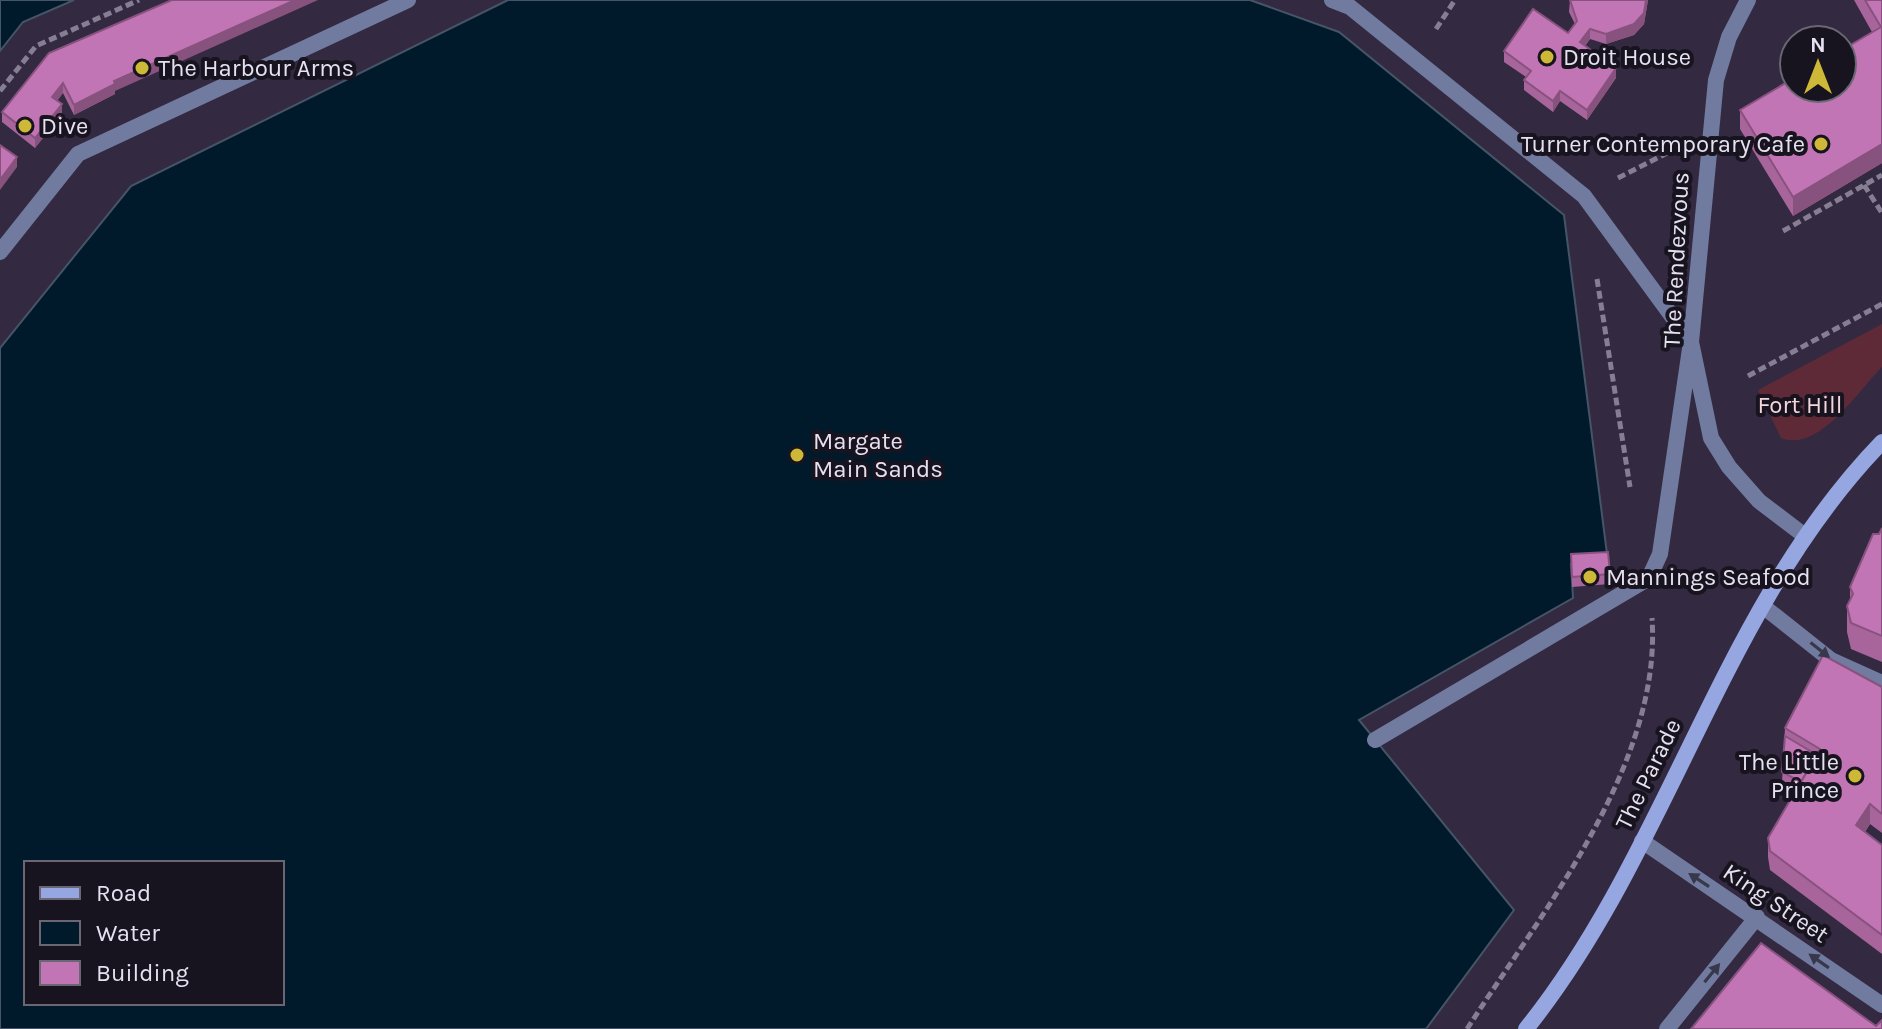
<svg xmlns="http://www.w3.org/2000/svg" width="1882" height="1029" viewBox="0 0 1882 1029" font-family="Karla,sans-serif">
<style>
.green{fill:#5e2a38}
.water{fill:#001a2c;stroke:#455567;stroke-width:2;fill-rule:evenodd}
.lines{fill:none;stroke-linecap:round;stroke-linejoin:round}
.path{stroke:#867e92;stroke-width:5;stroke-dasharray:8 4;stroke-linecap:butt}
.service{stroke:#717b9f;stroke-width:16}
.minor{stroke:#717b9f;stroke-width:16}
.secondary{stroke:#96a6e0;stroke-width:16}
.wall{fill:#a7659b}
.shaded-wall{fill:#88527e}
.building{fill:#c275b4;stroke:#88527e;stroke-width:2}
.oneway{fill:#37384c}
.poi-dot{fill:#ceb837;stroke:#18141f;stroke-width:3}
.labels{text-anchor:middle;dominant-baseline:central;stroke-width:8;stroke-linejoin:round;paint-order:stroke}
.poi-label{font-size:24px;fill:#e6e0f0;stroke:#18141f;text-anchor:start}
.street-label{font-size:24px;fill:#e6e0f0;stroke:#18141f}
.park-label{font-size:24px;fill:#f2d6db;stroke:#18141f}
</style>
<rect width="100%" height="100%" fill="#332941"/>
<path class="green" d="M1882,324V367C1857,392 1819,453 1781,438L1758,390Z"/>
<path class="water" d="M0,0H74L23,22L0,51Z
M508,0H1250L1339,32L1564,215L1608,562L1571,564L1573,598L1359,720L1514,910L1426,1029H0V348L131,186ZM26,863H282V1003H26Z"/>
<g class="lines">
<path class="path" d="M1436,29L1455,0
M0,91L36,46L139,0
M1618,178L1673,150
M1864,185L1882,213
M1783,231L1882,175
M1597,279L1630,487
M1748,376L1882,304
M1467,1029C1542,912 1662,764 1652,618"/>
<path class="service" d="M1332,0L1350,7L1584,196L1691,342L1660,554L1649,578L1375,740
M1748,0L1729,37L1716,80L1691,342L1711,438L1729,467L1759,501L1805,536
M0,252L78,154L408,0"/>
<path class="minor" d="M1764,607L1831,660L1882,683
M1642,841L1882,1005
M1667,1029L1757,917"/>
<path class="secondary" d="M1526,1029C1670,850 1720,609 1882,442"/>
</g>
<path class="wall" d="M1570,0H1648L1644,24L1634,35L1606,44L1590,39L1585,46L1616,78L1587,120L1560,101L1553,112L1524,90V80L1526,77L1504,62V51L1568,33L1575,24L1569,12Z
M1854,0H1882V163L1793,216L1740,129V110L1872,32Z
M49,53L115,91V94L74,115L63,93L57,101L62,114L35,148L2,122V112Z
M1882,528V662L1851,649L1847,632V606L1850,600V587Z
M1571,554L1610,574V584L1572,587Z
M1882,687V833L1870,824L1865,832L1882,845V954L1770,870L1768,857V838L1796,790L1782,782L1785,728Z"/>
<path class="shaded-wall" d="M295,0H318L115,91V94L74,115V105L114,81Z
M1646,0H1648L1644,24L1634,35L1606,44V34Z
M1590,29V39L1580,52V42Z
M1616,68V78L1587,120V110Z
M63,83V93L52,107V97Z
M1560,91V101L1553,112V101Z
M62,104V114L35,148V138Z
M1882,144V163L1793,216V197Z
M17,157V167L0,190V180Z
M1870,804V824L1856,844V825Z"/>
<path class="building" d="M172,0H295L114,81L115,84L74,105L63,83L52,97L62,104L35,138L2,112L49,53Z
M1570,0H1646L1644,13L1634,24L1606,34L1590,29L1580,42L1616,68L1587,110L1560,91L1553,101L1524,80L1531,71L1504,51L1533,9L1568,33L1577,21Z
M1865,0H1882V144L1793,197L1740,110L1794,78V88H1842V50L1881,27Z
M0,145L17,157L0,180Z
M1882,528V636L1851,623L1847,606L1853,594L1850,587L1873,534H1879Z
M1608,552L1610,574L1572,577L1571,554Z
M1823,655L1882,687V814L1870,804L1856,825L1882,845V935L1770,851L1768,838L1820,749L1785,728Z
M1785,736L1817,755L1801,782L1782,772Z
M1761,943L1876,1026L1882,1020V1029H1691Z"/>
<defs><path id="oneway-solid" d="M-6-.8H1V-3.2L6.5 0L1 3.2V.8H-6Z" transform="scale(2)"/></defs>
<g class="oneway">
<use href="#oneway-solid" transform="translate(1820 650) rotate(38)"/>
<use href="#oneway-solid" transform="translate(1699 880) rotate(-147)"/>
<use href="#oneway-solid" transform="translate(1819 961) rotate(-145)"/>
<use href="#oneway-solid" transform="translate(1712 973) rotate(-51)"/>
</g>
<g class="poi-dot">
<circle cx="1547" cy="57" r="8"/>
<circle cx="142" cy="68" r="8"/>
<circle cx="25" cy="126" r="8"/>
<circle cx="1821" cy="144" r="8"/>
<circle cx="797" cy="455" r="8"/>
<circle cx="1590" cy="577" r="8"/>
<circle cx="1855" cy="776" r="8"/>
</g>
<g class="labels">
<g class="poi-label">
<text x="1563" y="57">Droit House</text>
<text x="158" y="68">The Harbour Arms</text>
<text x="41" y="126">Dive</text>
<text x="1805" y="144" text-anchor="end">Turner Contemporary Cafe</text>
<text x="813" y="441">Margate<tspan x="813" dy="28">Main Sands</tspan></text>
<text x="1606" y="577">Mannings Seafood</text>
<text x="1839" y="762" text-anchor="end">The Little<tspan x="1839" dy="28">Prince</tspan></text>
</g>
<g class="street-label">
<text transform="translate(1676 260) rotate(-87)">The Rendezvous</text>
<text transform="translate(1648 774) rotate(-64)">The Parade</text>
<text transform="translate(1776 903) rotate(34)">King Street</text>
</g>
<g class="park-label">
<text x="1800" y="405">Fort Hill</text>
</g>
</g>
<rect x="24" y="861" width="260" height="144" fill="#18141f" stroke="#6a6673" stroke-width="2"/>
<rect x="40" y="887" width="40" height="12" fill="#96a6e0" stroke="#6a6673" stroke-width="2"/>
<text x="96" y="901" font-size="24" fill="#e6e0f0">Road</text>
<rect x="40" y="921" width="40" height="24" fill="#001a2c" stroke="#6a6673" stroke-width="2"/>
<text x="96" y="941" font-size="24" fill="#e6e0f0">Water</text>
<rect x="40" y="961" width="40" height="24" fill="#c275b4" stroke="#6a6673" stroke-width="2"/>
<text x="96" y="981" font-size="24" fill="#e6e0f0">Building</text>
<g transform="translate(1818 64)"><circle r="38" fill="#18141f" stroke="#6a6673" stroke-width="2"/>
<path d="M0-6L14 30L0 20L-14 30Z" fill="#ceb837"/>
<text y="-12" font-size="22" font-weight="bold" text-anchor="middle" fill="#e6e0f0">N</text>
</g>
</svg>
